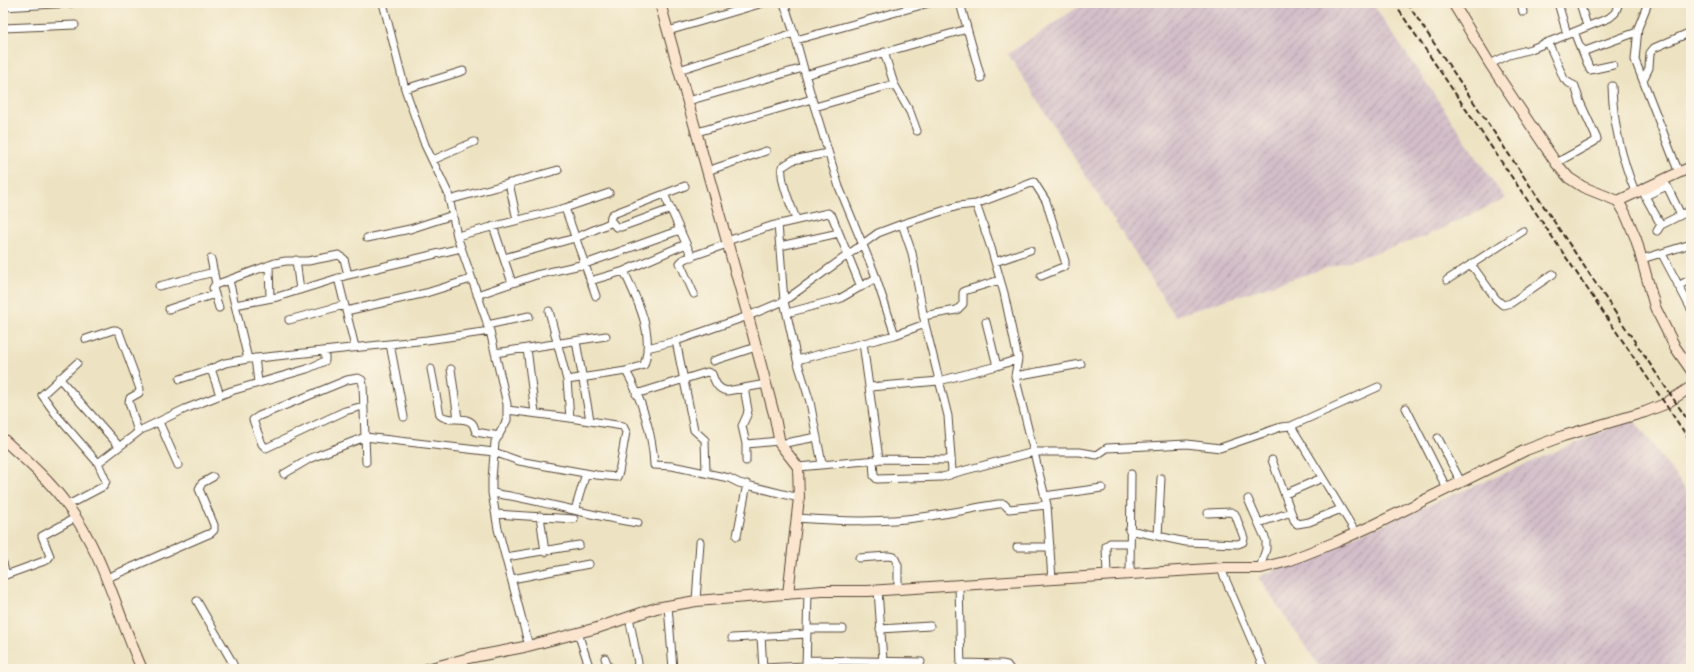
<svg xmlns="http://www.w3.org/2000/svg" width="1694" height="672" viewBox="0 0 1694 672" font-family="Mynerve,sans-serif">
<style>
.industrial{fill:url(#industrial-furrows)}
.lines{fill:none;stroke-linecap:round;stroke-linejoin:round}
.street-casing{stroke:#564637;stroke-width:9}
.secondary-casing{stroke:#564637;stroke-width:12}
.street{stroke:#fff;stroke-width:7}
.secondary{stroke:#fbe5cf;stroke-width:10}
.rail{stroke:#3b2a1e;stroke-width:2;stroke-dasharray:6 3;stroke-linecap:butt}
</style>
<defs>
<pattern id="industrial-furrows" width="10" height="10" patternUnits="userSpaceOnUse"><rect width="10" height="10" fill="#d2bdc8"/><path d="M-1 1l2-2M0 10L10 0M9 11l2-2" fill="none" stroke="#ac9aa2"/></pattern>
</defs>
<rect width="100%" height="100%" fill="#fcf5e5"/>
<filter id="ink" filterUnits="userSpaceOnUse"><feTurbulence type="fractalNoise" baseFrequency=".025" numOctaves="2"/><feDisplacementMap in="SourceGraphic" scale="8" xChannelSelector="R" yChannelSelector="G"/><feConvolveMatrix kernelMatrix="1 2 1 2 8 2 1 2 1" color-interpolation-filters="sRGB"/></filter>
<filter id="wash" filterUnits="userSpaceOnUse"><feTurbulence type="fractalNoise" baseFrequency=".012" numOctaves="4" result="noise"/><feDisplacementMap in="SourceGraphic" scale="16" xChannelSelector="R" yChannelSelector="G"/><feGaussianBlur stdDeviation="0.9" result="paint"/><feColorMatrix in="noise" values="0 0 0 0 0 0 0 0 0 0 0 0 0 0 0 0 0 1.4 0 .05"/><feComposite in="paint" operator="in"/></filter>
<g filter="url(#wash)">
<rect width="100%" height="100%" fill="#ede3c2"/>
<path class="industrial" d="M1084,3H1372L1505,199L1421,238L1175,316L1008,54Z
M1633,419L1691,497V669H1321L1258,577Z"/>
</g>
<g filter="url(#ink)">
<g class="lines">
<defs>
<path id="street" d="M383,3L405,89L425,145L448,193L457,236L490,331L507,404V420L495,442L492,479V493L498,529L529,646
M960,3L981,78
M1521,3L1523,12
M1558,3L1567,34
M1580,3L1587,26
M1648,3L1638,28L1635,60L1679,173
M3,7L72,3
M3,28L75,25
M668,31L763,3
M1574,32L1580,47L1585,51L1637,32
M796,40L929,3
M1548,42L1564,79L1569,83L1575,86L1580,102L1597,139L1594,142L1556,163
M1582,50L1590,70L1613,65
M884,52L894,84L910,112L917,131
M1490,64L1509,55L1531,49L1609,18L1615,13L1619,3
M679,70L794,33
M805,75L967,29
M1643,80L1649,68L1650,53L1654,48L1691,32
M1612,86C1613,123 1622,160 1636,194
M405,89L463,71
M812,99L839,187L874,272L895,335
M688,101L803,68
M815,107L894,84
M697,132L812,99L794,33L784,3
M433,160L474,142
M707,171L766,151
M509,183L517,220
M664,194L692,257
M449,200L558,170
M565,208L596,296
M796,219C791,205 780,182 782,167L793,160L828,153
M611,221L616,227H621L671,209
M778,224L784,301L797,360L810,402L822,464
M1661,225L1645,196L1667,186L1681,215L1691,210
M493,226L512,283
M1657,231L1661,225L1681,215
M457,236L565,208L609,193
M367,238L410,229L453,215
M727,241L771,226L828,213L832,216L861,287
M780,246L839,233
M1662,254L1691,309
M504,258L575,238L610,223L611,216L613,214L685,186
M211,259L216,284
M1642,259L1691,244
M296,260L300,290
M995,262L1030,250
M1471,264L1496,299L1503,305L1511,303L1553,274
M269,265L270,298
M1041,276L1063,267L1065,265V261L1046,201L1034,182L976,204L991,248L1004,293L1018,359L1015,376L1047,505L1052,580
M338,278L355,347
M229,280L248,359
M1447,280L1523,231
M590,281L624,271L686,244
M159,286L214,272
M1678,286L1691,279
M694,294L680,263L684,259L727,244
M477,295L536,275L585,264L680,230
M235,305L277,297L348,275L461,248
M219,308L213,288L215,285L275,263L286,261H308L339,255L344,259L348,275
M169,309L215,294
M346,311L426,293L471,279
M549,311L567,380
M787,313L839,299L876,278
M923,316L957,310L963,304V293L964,291L1000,280
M289,320L344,305
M986,322L997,366
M487,325L529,316
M86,339L113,330H116L119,332L140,389L139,393L130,398L129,402L138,432
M576,341L590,420
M676,341L694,430L705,440L706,473
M863,343L879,459L951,460
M390,344L404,417
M527,348L535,413
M647,348L676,341L748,316L784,301L878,233L902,224
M495,353L606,336
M255,358L258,382
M797,360L895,335L925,324
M713,361L756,347
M77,363L42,395L58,417L98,463
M211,369L225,363L248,359L427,340L490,331
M431,369L440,415C448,423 464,415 472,423C474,425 475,430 476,432L499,436
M451,369L458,419
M626,371C641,397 653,435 654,465L672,466L729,478L739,483L799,498
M1015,376L1081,364
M59,378L119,446
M180,379L211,369L220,395
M870,387L939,381L997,366L1018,359
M744,388L748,410L747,415L742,426L746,444V461
M636,394L707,372L712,374C715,382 717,389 727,391L766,384
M363,406L345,411L266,448L262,444L253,420L259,416L347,380L358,378L362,380L363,385L366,462
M1406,408L1447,489
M507,410L570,418L567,380L626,371L644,365C655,333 637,300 624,271
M159,422L178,465
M1291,426L1378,387
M1438,438L1461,482
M746,444L779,441
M780,444L817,437
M873,460L874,476L877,479L942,477L950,475L952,471L948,416L925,324L912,253L902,224L958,206L976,204
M1272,460L1294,520L1297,524L1309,522L1341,509
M798,467L877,460
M284,474L311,458L365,437L494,452L519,461L535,464L596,475L617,477L619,472L626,432L623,426L570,418
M951,474L1034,452H1080L1097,455L1107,448L1187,444L1220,448L1281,427L1291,426L1356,533
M492,493C541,500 589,516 638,523
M1285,494L1322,478
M1044,496L1102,488
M1248,499L1266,540V549L1260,568
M68,505L104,486L106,481L98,463L141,430L185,409L231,391L307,369L325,361V351
M575,510L586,473
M496,514L574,519
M540,516L545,552
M797,518C838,521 881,523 922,517C948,514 973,508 998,504H1004L1009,509L1047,505
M1259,523L1291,512
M1129,530L1186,542L1238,544L1243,542L1244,538L1235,514L1231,512L1208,513
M737,536L747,484
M1158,536L1161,478
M1017,547H1050
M506,557L579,545
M859,558L888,556L894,557L898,565V589
M3,563L6,575
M1221,569L1264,669
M1130,574L1131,474
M3,576L47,560L50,556L42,536L75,518
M1107,576L1106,546L1110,543H1129
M107,578L211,533L214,530V525L199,489L202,483L213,477
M512,579L589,564
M959,585L961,669
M878,590L883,661
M197,601L231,660L235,669
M696,601L700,542
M668,606L673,669
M629,617L638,663L636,669
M807,629H843
M880,629L930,626
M578,633L590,669
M761,636L763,669
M732,638L807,634
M605,658L609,669
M806,660L921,662
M962,663L1002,664L1007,665L1010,669
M763,668L806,666
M806,669L808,592"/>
<path id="secondary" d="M660,3L748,316L775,418L780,444L798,467L799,498L788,594
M1453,3L1490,64L1556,163L1569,178L1583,187L1618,201L1625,213L1636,239L1655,307L1675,347L1691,370
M1618,201L1691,167
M3,439C26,460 49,480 67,505C104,554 117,614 142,669
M427,669L473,657L524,647L597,628L656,608L696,601L822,591H868L1225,568H1261L1288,561L1336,542L1376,524L1526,450L1563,436L1645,412L1665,404L1691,387"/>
</defs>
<use href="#street" class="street-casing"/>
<use href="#secondary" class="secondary-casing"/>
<use href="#street" class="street"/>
<use href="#secondary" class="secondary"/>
<path class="rail" d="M1394,3L1691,442
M1407,3L1691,425"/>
</g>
</g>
<rect width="1694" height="672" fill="none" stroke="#fcf5e5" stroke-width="16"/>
</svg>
